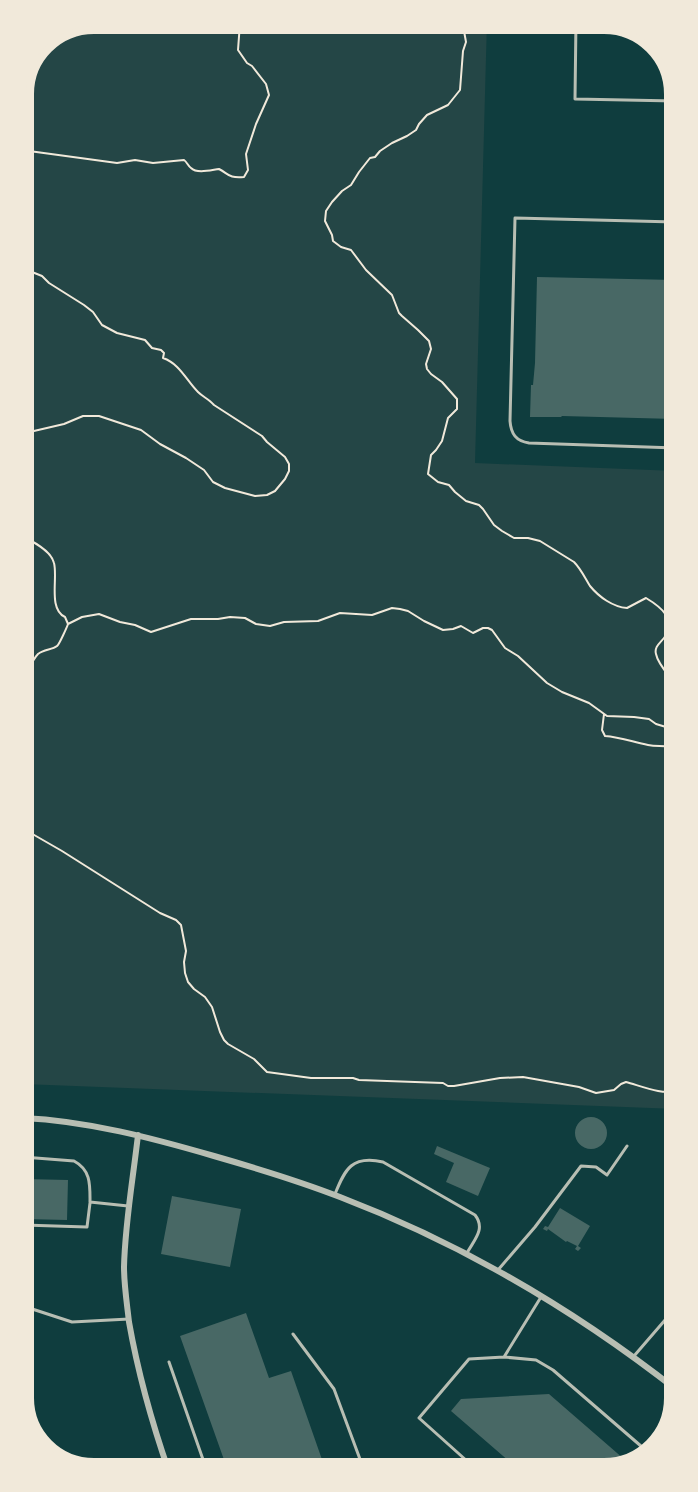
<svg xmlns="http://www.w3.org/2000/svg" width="698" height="1492" viewBox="0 0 698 1492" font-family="Roboto,sans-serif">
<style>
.green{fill:#244646}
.building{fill:#486865}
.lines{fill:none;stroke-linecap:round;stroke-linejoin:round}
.path{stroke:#f1e9da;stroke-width:2}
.service{stroke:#b8beb3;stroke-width:3}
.minor{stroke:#b8beb3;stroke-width:6}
.rim{fill:none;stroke:#f1e9da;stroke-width:8}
</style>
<rect width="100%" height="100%" fill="#0f3d3e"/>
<path class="green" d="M94,20H487L475,463L676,471L677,1109L23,1084L20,89L42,41Z"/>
<path class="building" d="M537,277L675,280V419L562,416L561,417H530L531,385H533L535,363Z
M575 1133a16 16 0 1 1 32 0a16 16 0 1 1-32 0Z
M437,1146L490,1168L478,1196L446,1182L454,1163L434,1154Z
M23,1179L68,1180L67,1220L23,1219Z
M172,1196L241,1209L230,1267L161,1254Z
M560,1208L590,1226L578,1246L581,1248L578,1251L575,1249L577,1246L567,1241L566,1242L548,1229L547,1231L543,1229L545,1226L548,1227Z
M246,1313L269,1378L291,1371L326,1471H228L180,1336Z
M549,1394L632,1466L628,1468L518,1469L451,1411L461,1399Z"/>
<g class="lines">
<path class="path" d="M469,20L467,30L464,31L466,42L463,51L460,90L448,105L427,115L419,124L416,130L407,136L392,143L380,151L375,157L370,158L359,172L351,185L342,191L332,202L326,211L325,221L332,235L333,241L341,247L351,250L366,270L392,295L399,313L402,316L418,330L429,341L431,349L426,364L427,369L431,374L442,382L457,399V409L448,418L442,441L436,450L431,455L428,474L438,482L449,485L455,492L466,501L479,505L483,509L494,525L502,531L514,538H528L540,541L574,562C581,569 585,578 590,586C599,597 613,607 627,608L646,598C661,607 678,620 664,638C660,643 654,647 656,654C658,665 670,676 676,685
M20,151H29L117,163L135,160L153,163L184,160C187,162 188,166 191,168C197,174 211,170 219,169C230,175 228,178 244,177L248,170L246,154L256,124L269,95L266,84L252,66L247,63L238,50L240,23L238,20
M20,257V266
M20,267L23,274L25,268L27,270L42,276L49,283L84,305L93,312L102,325L117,333L145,340L152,348L161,350L164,353L163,358C180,364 186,380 198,392C203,397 209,399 214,405L262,436L267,442L285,457L289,464V471L285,479L275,491L267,495L255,496L225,488L213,482L204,470L186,458L160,444L141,430L99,416H83L64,424L21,434
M21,536C32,541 51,550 54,563C58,578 48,609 65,617L68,624C67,627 59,645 57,646C52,650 44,649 38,654C32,660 31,669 21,672
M68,624L82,617L99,614L120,622L135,625L151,632L191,619H218L230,617L245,618L256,624L270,626L284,622L318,621L340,613L372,615L392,608L400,609L408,611L424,621L443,630L453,629L461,626L473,633L483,628H488L492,630L505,648L518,656L547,683L562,692L589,703L607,716L634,717L649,719L656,724L666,727L671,726L676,722
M604,714L602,730L605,736C620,737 633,742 648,745C659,747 666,745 676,749
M22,828L62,851L160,913L176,920L181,925L186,951L184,962L185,973L188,982L194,989L205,997L212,1007L220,1032L224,1040L228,1044L254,1059L267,1072L311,1078H353L359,1080L443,1083L448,1086H454L500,1078L523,1077L579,1087L596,1093L614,1090L621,1084L626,1082C641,1086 664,1096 677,1090"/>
<path class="service" d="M576,20L575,99L675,101
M675,222L515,218L510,421C511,434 516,441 529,443L676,448
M23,1157L74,1161C91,1170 90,1185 90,1202L128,1206
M335,1194C345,1169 352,1155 383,1162L475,1215C486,1229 474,1240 467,1253
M23,1225L87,1227L90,1203
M498,1270L535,1227L581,1166L596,1167L607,1175L627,1146
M23,1306L72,1322L129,1319
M293,1334L334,1389L364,1470
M634,1356L678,1305
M504,1357L536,1360L553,1370L649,1453
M169,1362L207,1471
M477,1470L419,1418L469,1359L504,1357L541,1297"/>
<path class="minor" d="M23,1118C88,1121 152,1138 214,1156C256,1168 299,1181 340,1197C460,1243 576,1311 678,1391
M138,1135C133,1179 125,1223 124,1267C124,1285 127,1304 129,1322C138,1373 152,1423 169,1472"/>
</g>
<path d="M0 0H698V1492H0ZM94 30H604A64 64 0 0 1 668 94V1398A64 64 0 0 1 604 1462H94A64 64 0 0 1 30 1398V94A64 64 0 0 1 94 30Z" fill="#f1e9da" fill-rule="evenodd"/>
<path class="rim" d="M94 30H604A64 64 0 0 1 668 94V1398A64 64 0 0 1 604 1462H94A64 64 0 0 1 30 1398V94A64 64 0 0 1 94 30Z"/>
</svg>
